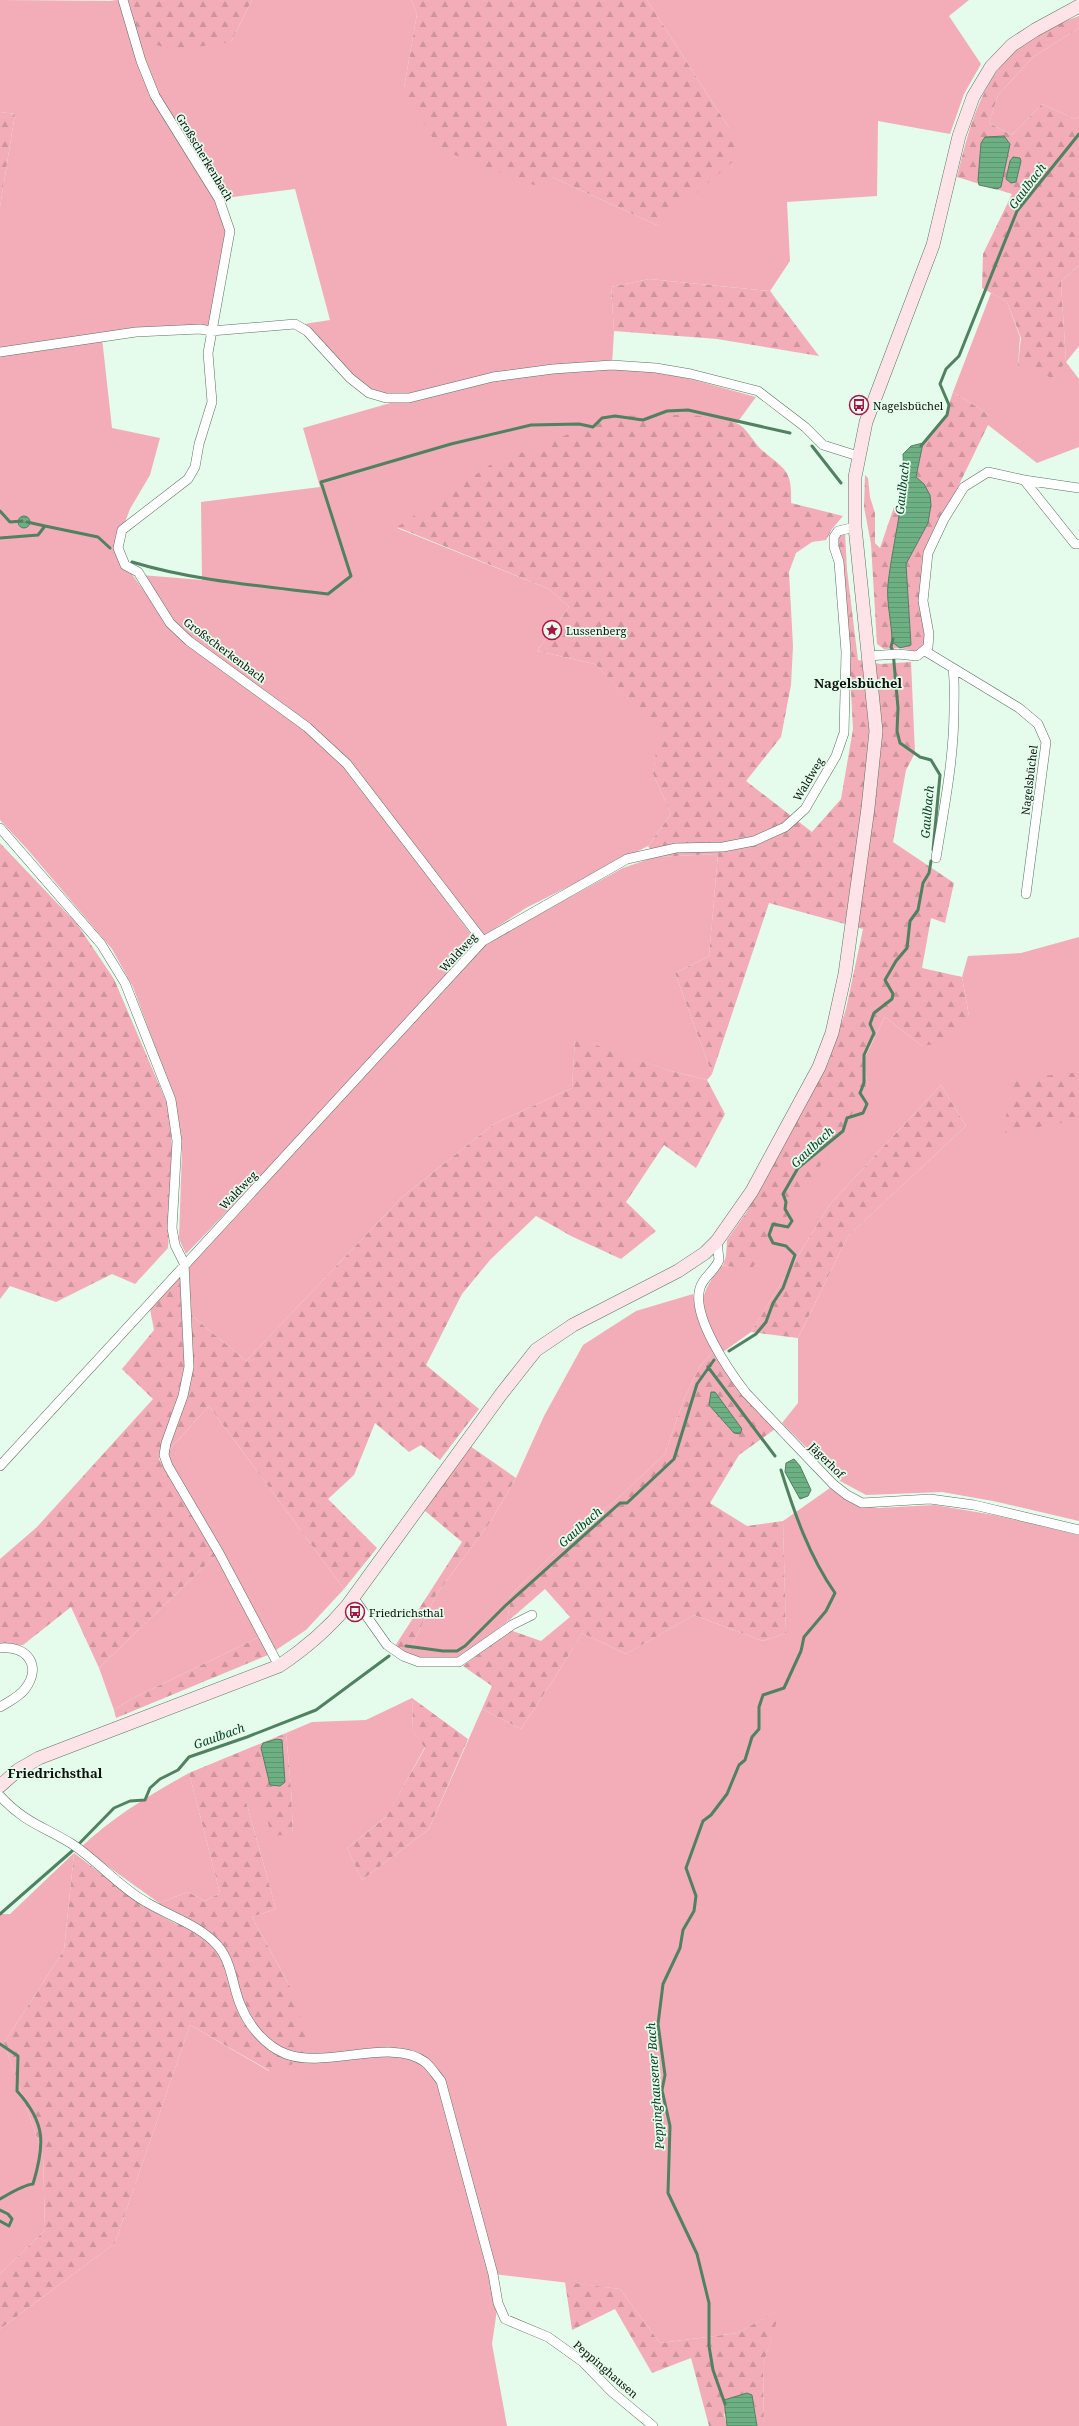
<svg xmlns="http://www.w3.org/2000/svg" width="1079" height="2426" viewBox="0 0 1079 2426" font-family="'Noto Serif',serif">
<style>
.grass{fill:#f2adb8}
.forest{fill:url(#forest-firs)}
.water{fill:url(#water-rules);stroke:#508161}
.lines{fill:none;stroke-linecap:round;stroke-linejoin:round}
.stream{stroke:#508161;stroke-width:3}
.street-casing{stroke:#5d7163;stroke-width:10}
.secondary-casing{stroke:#5d7163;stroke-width:14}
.street{stroke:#fff;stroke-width:9}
.secondary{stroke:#fee4e8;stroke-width:13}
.labels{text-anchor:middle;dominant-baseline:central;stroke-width:3.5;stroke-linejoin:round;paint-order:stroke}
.street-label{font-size:11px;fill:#0c130e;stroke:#e5fbeb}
.poi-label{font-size:11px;fill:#0c130e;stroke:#e5fbeb;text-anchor:start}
.water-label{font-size:12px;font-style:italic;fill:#0b4124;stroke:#e5fbeb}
.quarter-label{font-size:13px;font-weight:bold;fill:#0c130e;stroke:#e5fbeb}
</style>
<defs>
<pattern id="forest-firs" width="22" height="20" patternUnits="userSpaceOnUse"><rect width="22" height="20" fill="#f2adb8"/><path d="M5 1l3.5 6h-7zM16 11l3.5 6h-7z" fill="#ce949d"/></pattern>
<pattern id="water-rules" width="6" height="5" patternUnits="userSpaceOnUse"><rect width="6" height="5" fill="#6db084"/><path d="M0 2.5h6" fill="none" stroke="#5d9671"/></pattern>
</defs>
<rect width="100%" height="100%" fill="#e5fbeb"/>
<path class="grass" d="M0,0L123,1L231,42L252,0H411L417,14L404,88L552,177L659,226L729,128L647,0H969L949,16L981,64L964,94L950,134L878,121L877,196L787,202L790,261L770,291L649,279L611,287L614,331L612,365L687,378L756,397L737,423L705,417L397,528L549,589L569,607L537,651L595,664L660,730L653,774L671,814L648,846L526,908L483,936L347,760L190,639L172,622L141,575L202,580L201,502L320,487L303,428L408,398L369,393L298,325L330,320L295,189L218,199L230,231L211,331L102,338L112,428L160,438L150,475L130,509L122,530L118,548L125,565L169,625L274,705L346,766L476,941L333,1101L186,1254L179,1239L182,1151L175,1101L133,987L112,949L28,850L0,820V207L15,114L0,112Z
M1079,28V117L1075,119L1042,104L1012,135L989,123L998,95L1033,57Z
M1079,265V346L1066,362L1079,379V447L1037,463L988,425V414L953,392L991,293L1007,302L1020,337L1018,365L1066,362L1061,282Z
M718,854L709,956L675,973L712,1074L707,1080L671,1071L575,1039L572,1088L494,1124L402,1197L246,1361L190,1314L187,1266L487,943L623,868L655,857Z
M1079,937V1521L993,1501L942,1492L866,1495L840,1481L782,1423L798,1403V1338L848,1236L966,1126L941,1085L830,1204L751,1332L723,1352C703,1313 690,1303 723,1265L751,1269L868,1085L863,1061L885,1017L922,1046L969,1016L962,977L968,956L1021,953Z
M693,1294L696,1311L714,1351L700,1366L684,1399L665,1454L616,1500L561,1546L511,1595L507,1622L459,1658L426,1659L408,1654L436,1595L491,1521L516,1478L544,1416L583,1345L636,1311Z
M209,1406L344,1589L306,1630L276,1650L169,1460L168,1451Z
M830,1488L854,1504L878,1508L935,1505L994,1515L1079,1535V2426H764L763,2365L780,2309L738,2333L660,2343L620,2289L494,2274L498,2303L492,2344L507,2426H0V2329L115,2243L190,2025L269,2071L289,1985L252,1917L276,1909L246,1801H261L293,1834L291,1788L286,1733L312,1722L366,1720L412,1698L413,1731L425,1747L387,1816L347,1848L362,1880L429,1829L482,1709L521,1729L559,1671L582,1633L626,1654L694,1615L763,1641L786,1633L783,1521Z
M216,1555L259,1637L133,1698L114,1710L99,1668Z
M189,1773L220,1893L205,1901L188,1892L159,1903L81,1847C114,1816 150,1795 189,1773Z
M74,1853L64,1950L4,2043L43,2155L45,2230L0,2274V1914H10Z"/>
<path class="forest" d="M110,0H252L231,42L175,50L134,39L123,2Z
M411,0H647L729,128L739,156L659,226L552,177L534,185L439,149L404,88L417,14Z
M1079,16V28L1033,57L998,95L989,123L1012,135L1042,104L1075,119L1079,117V265L1061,282L1066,362L1052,378L1018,365L1021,338L1007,302L982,288L983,254L1012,194L957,177C971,121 984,64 1040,33C1052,26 1066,21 1079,16Z
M0,112L15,114L0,207Z
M649,279L770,291L819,356L717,339L614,331L611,287Z
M953,392L988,414V425L926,553L925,643L919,652L900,648L884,649L877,644L871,544L864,507L865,475L868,478L870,497L875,513V543L880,548L894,507L901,505L892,642L901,648L911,645L906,564L928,523L916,477L923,443L945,417Z
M614,416C648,416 705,411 736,423C747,427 754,444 763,451C787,471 792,471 791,503L843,516L832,529L826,540L812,542L796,553L789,572L793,646L791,685L781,737L746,781L812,832L841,799L853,729L846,600L837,544L839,536L845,533L847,570L858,660L880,664L911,662L915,753L906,770L893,842L954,883L945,923L931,918L922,968L962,977L969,1016L943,1043L922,1046L885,1017L863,1060L868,1085L838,1139L751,1270L723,1265L726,1256L727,1240L746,1213L829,1061L846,1009L863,929L769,903L712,1074L675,973L709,956L718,854L655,857L648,846L671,814L653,774L659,730L595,664L537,651L569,607L549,589L397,527L490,465Z
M0,843L77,924L114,979L169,1108L173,1162L168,1248L135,1284L112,1274L56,1302L10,1286L0,1299Z
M575,1038L671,1071L707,1080L725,1114L696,1168L664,1145L626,1202L656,1231L621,1259L571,1236L536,1216L490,1260L462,1294L426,1365L479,1409L440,1460L421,1445L409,1452L375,1423L354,1475L328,1499L377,1548L344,1589L209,1406L168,1451L173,1430L187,1397L190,1314L246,1361L402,1197L494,1124L572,1088Z
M1067,1073H1079V1120L1003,1133L1013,1080Z
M941,1085L966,1126L848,1236L798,1338L751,1332L830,1204Z
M181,1274C183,1303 188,1338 186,1367C183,1398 166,1428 159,1459L216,1555L99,1668L71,1607L23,1645L0,1644V1559L37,1527L153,1399L122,1369L154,1330L150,1309Z
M714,1351C730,1381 751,1404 775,1429L739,1455L710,1503L747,1526L783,1521L786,1633L763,1641L694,1615L626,1654L582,1633L559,1671L521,1729L482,1709L492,1686L463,1666L510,1630L541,1641L570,1617L545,1589L507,1622L511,1595L561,1546L616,1500L665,1454L684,1399L700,1366Z
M470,1446L516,1478L491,1521L436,1595L408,1654L395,1646L462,1542L424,1510Z
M259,1637L268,1655L116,1718L114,1710L133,1698Z
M412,1698L468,1739L429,1829L362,1880L347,1848L386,1817L425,1748L413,1731Z
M286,1733L291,1788L293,1834L272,1836L261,1801H246L276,1909L252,1917L289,1985L313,2058L270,2071L190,2025L115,2243L0,2329V2274L45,2230L43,2155L4,2043L64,1950L74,1853L142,1905L178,1925L159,1903L188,1892L205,1901L220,1893L189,1773Z
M565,2282L620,2289L660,2343L738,2333L781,2308L763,2365L764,2426H757L754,2404L724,2414L727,2426H709L691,2358L652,2373L615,2309L572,2330Z"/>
<path class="water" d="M1004,136L1010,144L1001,187L997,189L979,185L978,180L981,143L985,137Z
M1013,157L1020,158L1021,161L1016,182L1011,183L1006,179L1010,161Z
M923,443L916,477L924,484L930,495L931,505L928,523L906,564L911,645L900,648L892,642C892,623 886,602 888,584C893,540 906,498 903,454L911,446Z
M18 522a6 6 0 1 1 12 0a6 6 0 1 1-12 0Z
M711,1392H715L742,1429L740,1434L734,1433L709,1405Z
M794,1459L800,1466L811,1490L808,1496L800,1499L785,1472L786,1463Z
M277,1739L282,1740L285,1782L280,1786L270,1785L261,1748L263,1743Z
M747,2393L752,2395L757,2426H727L724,2400Z"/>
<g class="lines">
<path class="stream" d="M812,446L841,483
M921,446L947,415L949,405L940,384L946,369L959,356L1017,211L1079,134
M0,511L10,522L22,521
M27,522L45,526
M0,538L38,535L45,526L98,537L110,548
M132,562C195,581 262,586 328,594L351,576L321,482L451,444L531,425L579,424L593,427L602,418L615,416L643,420L667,411L688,410L790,433
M893,639L891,647L893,651L898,708L897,731L900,743L920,757L931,760L940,775L933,850
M729,1351L756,1334L766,1322L773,1303L783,1288L795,1255L786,1246L773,1243L769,1235L773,1224L788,1227L792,1221L785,1209L786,1202L783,1194L798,1168L843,1131L847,1118L863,1113L867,1104L860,1093L864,1083V1055L874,1033L870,1024L874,1013L892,999L893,994L885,980L896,961L907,948L910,921L918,910L923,883L929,873L931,861
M708,1367L775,1456
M406,1646L443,1651H457L465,1646L505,1606L620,1503H627L674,1459L697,1384L714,1360
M0,1914L71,1852L114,1808L130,1801L145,1800L150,1788L160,1779L178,1770L189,1757L247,1737L316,1710L389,1656
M0,2044L18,2056L17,2091C46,2123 45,2144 33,2184C23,2185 9,2194 0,2199
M0,2210L8,2214L12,2219L9,2226L0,2221
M725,2404L713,2370L709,2346V2303L697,2254L668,2193L670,2126L662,2090L665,2075L658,2024L663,1984L680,1948L683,1930L694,1911L696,1896L686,1868L703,1821L711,1815L727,1794L739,1765L745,1760L752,1737L759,1729V1707L763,1695L784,1688L801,1651L804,1637L826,1611L835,1593C809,1556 794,1512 781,1470"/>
<defs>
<path id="street" d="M123,0L141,61L155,96L219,199L230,231L208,353L212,402L199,444L195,467L188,479L122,530L118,548L125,565L138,572L170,623L189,641L307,727L347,764L483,941
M0,352L136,332L200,329L211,331L295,324L307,331L350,378L369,393L386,398H409L493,377L553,369L612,365L656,368L691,374L758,391L805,427L823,445L858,456
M1024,480L1079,488
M925,651L1019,708L1038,724L1046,742L1026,894
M868,656L898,654L917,656L928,647L929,634L923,601L928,553L944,519L964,487L988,472L1024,480L1075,544H1079
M0,828L101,944L125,983L171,1100L177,1141L172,1228L175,1245L184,1263L189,1367L183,1396L166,1443L164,1455L168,1466L219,1553L279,1666
M936,858C944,808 954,759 954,709C954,695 955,683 953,669
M717,1241L719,1260C715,1271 703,1277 700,1288C691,1316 729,1371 746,1393L833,1484L847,1495L862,1503L930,1499L974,1505L1079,1530
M0,1466L483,941L627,859L676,848L723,847L754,841L785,827L805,809L836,756L844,733L846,652L839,562L834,547V537L838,531L855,527
M353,1597L387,1645L403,1656L419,1662H459L512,1625L532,1615
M0,1648C26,1645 43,1665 25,1689C19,1697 8,1702 0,1707
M0,1796C25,1823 43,1826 72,1844C98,1861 119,1887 146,1902C169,1916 200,1925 218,1946C232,1963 232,1984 240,2004C248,2025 265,2046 286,2054C326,2069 392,2037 425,2062C431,2067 436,2075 441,2081L493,2274L498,2303L505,2319L548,2337L583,2362L612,2392L653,2426"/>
<path id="secondary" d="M0,1786L18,1770L39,1758L279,1666C306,1648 327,1630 347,1606L502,1393L536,1350L573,1325L678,1271L705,1253L717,1241L752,1191L819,1067L832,1033L845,974L868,808L876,731L855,527V477L866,422L933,245L959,136L973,97L991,67L1012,45L1035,30L1079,6"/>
</defs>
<use href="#street" class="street-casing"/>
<use href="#secondary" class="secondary-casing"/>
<use href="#street" class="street"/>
<use href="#secondary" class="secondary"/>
</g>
<defs>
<symbol id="bus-ring" viewBox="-11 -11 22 22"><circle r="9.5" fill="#e5fbeb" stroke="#a91448" stroke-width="1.5"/><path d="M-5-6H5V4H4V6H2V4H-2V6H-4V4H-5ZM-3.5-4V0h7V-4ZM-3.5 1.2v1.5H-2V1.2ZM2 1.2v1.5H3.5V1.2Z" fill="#a91448"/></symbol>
<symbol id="sight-ring" viewBox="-11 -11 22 22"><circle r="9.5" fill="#e5fbeb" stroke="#a91448" stroke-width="1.5"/><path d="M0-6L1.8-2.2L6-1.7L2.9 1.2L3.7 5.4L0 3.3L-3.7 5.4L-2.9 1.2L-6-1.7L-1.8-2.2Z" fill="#a91448"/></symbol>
</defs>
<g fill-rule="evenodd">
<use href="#bus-ring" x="848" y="394" width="22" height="22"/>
<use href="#sight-ring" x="541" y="619" width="22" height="22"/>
<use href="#bus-ring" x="344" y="1601" width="22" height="22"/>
</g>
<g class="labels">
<g class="street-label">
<text transform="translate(205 157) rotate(59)">Großscherkenbach</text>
<text transform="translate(225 650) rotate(37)">Großscherkenbach</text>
<text transform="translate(808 779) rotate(-59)">Waldweg</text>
<text transform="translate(1029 780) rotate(-83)">Nagelsbüchel</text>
<text transform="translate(458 952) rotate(-47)">Waldweg</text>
<text transform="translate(238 1190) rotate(-46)">Waldweg</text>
<text transform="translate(827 1460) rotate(45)">Jägerhof</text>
<text transform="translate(606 2369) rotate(41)">Peppinghausen</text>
</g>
<g class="poi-label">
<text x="873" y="405">Nagelsbüchel</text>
<text x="566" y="630">Lussenberg</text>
<text x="369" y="1612">Friedrichsthal</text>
</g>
<g class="water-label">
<text transform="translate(1027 186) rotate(-53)">Gaulbach</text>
<text transform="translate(902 488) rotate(-84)">Gaulbach</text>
<text transform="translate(927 812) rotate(-85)">Gaulbach</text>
<text transform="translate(812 1147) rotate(-43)">Gaulbach</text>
<text transform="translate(580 1527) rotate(-42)">Gaulbach</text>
<text transform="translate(219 1736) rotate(-20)">Gaulbach</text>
<text transform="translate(655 2086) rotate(-94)">Peppinghausener Bach</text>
</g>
<g class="quarter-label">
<text x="858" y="683">Nagelsbüchel</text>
<text x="55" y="1773">Friedrichsthal</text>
</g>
</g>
</svg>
